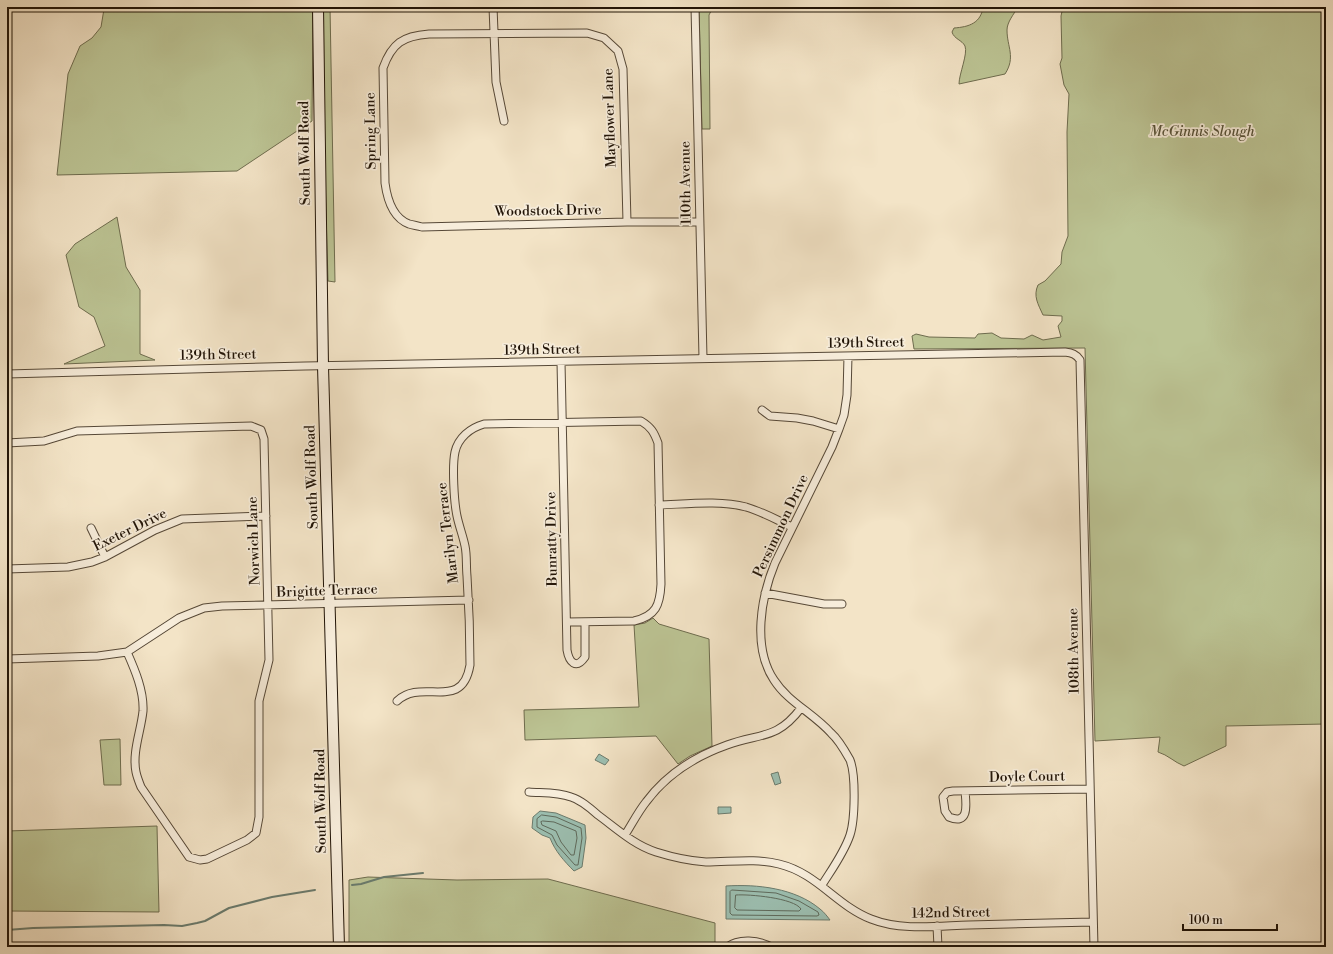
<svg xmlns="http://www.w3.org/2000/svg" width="1333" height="954" viewBox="0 0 1333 954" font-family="'Libre Bodoni',serif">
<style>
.green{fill:#bcc494;stroke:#6e6c4e}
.water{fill:#9cbfb1;stroke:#6b7b6d}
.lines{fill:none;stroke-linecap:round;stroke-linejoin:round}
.shore{stroke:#5e6a5c;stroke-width:1}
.stream{stroke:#6b7b6d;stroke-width:2}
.minor-casing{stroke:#564837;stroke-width:9}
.secondary-casing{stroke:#211407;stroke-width:12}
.minor{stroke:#f7eddb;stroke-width:7}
.secondary{stroke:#f7eddb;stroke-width:10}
.labels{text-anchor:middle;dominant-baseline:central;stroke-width:3.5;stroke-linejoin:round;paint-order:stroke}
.street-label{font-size:14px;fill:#211407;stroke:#f7eddb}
.park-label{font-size:14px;font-style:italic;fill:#575238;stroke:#f7eddb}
</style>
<rect width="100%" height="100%" fill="#f3e4c7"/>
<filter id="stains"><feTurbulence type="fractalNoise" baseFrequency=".005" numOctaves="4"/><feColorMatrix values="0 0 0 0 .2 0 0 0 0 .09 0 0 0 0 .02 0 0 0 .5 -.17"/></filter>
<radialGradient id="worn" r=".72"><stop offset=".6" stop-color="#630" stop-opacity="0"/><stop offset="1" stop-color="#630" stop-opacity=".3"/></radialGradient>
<path class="green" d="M101,7H313L312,121L237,171L57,175L68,74L80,46L92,38L101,27L104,9Z
M323,7H330L335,282L328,281L324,143Z
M699,7H713L709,15L710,129H702Z
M983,7H1018C1014,14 1007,22 1007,30C1007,47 1016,57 1005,74L959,84C959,74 968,54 965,46C962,40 954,39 952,32L954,28C969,27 981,23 983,7Z
M1063,7H1326V724L1226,726V746L1184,766C1174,762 1168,755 1158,752L1160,737L1095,741L1085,348L914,349L912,336L916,334L929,337L975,338L978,334L992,333L1001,338L1024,339L1032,335L1043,340L1061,337L1058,326L1062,321V316L1043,315C1038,304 1033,296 1038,285L1045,281L1061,264L1062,252L1068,236L1067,132L1069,94L1064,85L1060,64L1062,58L1061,16Z
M117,217L126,267L140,290V354L155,360L64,364L105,346L94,317L79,307L66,255L75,244Z
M653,618L659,624L709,639L712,746L690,756L678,764L656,736L525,740L524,710L639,707L634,625L645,623Z
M120,739L121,785H104L100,740Z
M157,826L159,912L7,911V831Z
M368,877L457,880L548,879L715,923V947H349V880Z"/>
<path class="water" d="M599,754L609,760L605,765L595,760Z
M778,772L781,783L775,785L771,774Z
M718,807H731V813L718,814Z
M540,811L556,813L585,825L586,838L582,867L574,871C564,861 555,851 550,838L542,835L532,828L533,817Z
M726,886C757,884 795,888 820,909C824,912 827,916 830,920L726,919Z"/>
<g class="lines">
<path class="shore" d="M542,815L556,817L581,828L582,838L578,865H575L557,845L552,835L537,827V819Z
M543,821L554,822L576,831L577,838L574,855H571L561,842L556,831L542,825L541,822Z
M732,890L776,893L799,901L818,912L819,915L817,916L732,915L730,913V892Z
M736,895C749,894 794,898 801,909L799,911L737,910L735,908Z"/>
<path class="stream" d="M352,885L361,884L384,877L423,873
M7,930L33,928L164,925L182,926L197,923L205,921L229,908L272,897L315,890"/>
<defs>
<path id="minor" d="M493,7L496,82L504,121
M695,7L703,358
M627,222L623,69L618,51L604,38L587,33L429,34C403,36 392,43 383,68L385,183C387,198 393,218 409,224C413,225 418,226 422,227L627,222H699
M561,362L567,650C569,662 576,670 585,657V622
M7,374L305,366L1065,352C1072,353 1076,354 1080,360L1094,947
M762,410L770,416L797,418L813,421L839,429
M7,443L44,441L77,431L251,426L261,430L264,439L269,660L259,701V817L256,833L247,840L207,859L200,860L189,857L141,787C139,782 137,777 136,772C132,752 141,731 143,711C144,691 135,670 127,652
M659,505C687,504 720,500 746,507C763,512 777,520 792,527
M91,528L105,557
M7,569L68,567L92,562L105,557L155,530L182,519L266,516
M765,593L824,604H842
M7,659L98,656L127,652L179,618L204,608L222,606L469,600
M397,701C422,677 462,713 470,665C470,635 469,606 467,576C466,566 467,555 465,546C463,536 459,526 457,516C454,502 452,466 455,452C458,438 470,428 484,424L641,421C651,427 654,432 658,443L661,584C660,605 656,616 634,621L567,622
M965,791C966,803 970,826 949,817L945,811L943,797L947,792L953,791L1090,789
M529,792C542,793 558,792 571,797C581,800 590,808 598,815C617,829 634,845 656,852C672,857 690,861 706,862C731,862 755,858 779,864C817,873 837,906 871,919C901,931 937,926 969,925C1011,924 1052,923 1093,922
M625,835C632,824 638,812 646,802C666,775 696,756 727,745C760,733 777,740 801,708
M822,885C832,869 844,853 850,835C855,820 856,775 850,760C845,751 839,740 831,733C813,713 788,702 774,680C752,647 761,597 775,563L832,447L839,429L844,415L847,395L848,356
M937,926L938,947
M727,947C739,938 759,940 771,947"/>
<path id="secondary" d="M318,7L323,366L339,947"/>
</defs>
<use href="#minor" class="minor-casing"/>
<use href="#secondary" class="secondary-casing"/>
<use href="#minor" class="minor"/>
<use href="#secondary" class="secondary"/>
</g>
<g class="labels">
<g class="street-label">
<text transform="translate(610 118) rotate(-92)">Mayflower Lane</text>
<text transform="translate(371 131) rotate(-91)">Spring Lane</text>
<text transform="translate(305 153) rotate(-91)">South Wolf Road</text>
<text transform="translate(686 183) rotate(-91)">110th Avenue</text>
<text transform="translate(548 211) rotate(-1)">Woodstock Drive</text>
<text transform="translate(866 343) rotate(-1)">139th Street</text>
<text transform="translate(542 350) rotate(-1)">139th Street</text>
<text transform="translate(218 355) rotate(-1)">139th Street</text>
<text transform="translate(312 477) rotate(-92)">South Wolf Road</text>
<text transform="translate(781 526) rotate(-65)">Persimmon Drive</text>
<text transform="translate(130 530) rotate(-26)">Exeter Drive</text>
<text transform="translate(448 533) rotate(-97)">Marilyn Terrace</text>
<text transform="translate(552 539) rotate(-91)">Bunratty Drive</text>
<text transform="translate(254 541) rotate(-92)">Norwich Lane</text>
<text transform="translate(327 591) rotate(-2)">Brigitte Terrace</text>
<text transform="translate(1074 651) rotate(-91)">108th Avenue</text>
<text transform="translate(1027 777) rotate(-1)">Doyle Court</text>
<text transform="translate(321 801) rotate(-91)">South Wolf Road</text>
<text transform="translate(951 913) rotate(-1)">142nd Street</text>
</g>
<g class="park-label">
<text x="1202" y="132">McGinnis Slough</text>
</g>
</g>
<rect width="1333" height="954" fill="none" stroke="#f3e4c7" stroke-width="24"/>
<rect x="8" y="8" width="1317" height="938" fill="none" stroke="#211407" stroke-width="2"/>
<rect x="12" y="12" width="1309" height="930" fill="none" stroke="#211407"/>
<path d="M1183 924v6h94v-6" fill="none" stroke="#211407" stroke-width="2"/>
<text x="1189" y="924" font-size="12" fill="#211407" stroke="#f7eddb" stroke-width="3" paint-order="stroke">100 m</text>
<rect width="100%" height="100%" filter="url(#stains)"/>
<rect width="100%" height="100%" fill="url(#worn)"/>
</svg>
